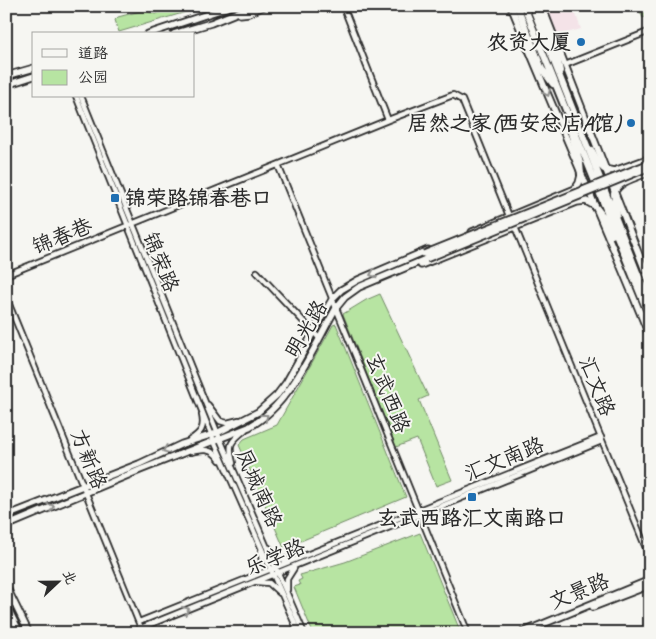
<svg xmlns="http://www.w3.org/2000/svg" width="656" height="639" viewBox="0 0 656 639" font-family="Caveat,'LXGW WenKai TC',sans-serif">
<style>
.built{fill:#f4e3e8}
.green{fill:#b7e4a2;stroke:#718866}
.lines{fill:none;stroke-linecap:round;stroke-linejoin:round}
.minor-casing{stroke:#2b2b2b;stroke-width:8}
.major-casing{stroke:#2b2b2b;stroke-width:9}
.highway-casing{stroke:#2b2b2b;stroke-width:10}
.minor{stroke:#f6f6f2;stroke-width:4.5}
.major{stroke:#f6f6f2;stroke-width:5.5}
.highway{stroke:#f6f6f2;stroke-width:6}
.major-bridge-casing{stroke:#2b2b2b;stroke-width:9;stroke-linecap:butt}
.major-bridge{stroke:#f6f6f2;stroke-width:5.5}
.oneway{stroke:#90908e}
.poi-dot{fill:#1f6fb2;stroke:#f6f6f2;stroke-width:2}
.labels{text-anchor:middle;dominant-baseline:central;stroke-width:4;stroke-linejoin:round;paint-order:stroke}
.poi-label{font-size:21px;font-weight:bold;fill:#2b2b2b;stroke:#f6f6f2;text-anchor:end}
.street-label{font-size:21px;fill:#2b2b2b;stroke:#f6f6f2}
</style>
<rect width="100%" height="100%" fill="#f6f6f2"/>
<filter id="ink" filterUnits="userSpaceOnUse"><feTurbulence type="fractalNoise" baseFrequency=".02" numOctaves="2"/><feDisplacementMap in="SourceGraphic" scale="10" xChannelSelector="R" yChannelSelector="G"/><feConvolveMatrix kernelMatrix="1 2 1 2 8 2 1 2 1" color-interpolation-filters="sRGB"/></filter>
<g filter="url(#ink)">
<path class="built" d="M562,6H573L581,29L556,36L547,13Z"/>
<path class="green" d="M179,6H206L119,32L115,20L118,17L144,10L155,14Z
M638,6H650V15L643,18Z
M380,294L428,396L419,400L452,480L436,486L417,439L396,447L343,314L366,300Z
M336,324L406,497L284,548L239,445L244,439L277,425L333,325Z
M420,533L461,633H313L294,587L300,585L298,581L302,579L300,575L345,562Z"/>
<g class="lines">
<defs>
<path id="minor" d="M565,65L650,31
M76,96L214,441L299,633
M81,96L220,439L304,633
M388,120L453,95L462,100L509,216
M278,165L468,633
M515,227L650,558
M257,272L319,338
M6,275L388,120L343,6
M6,297L143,633
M208,405L220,421L227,423L239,420
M190,440C201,433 205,428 202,415
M191,452C204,449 212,448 220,460
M233,463C228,444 230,442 245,430
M269,548L278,559L291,560
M256,574L262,565L261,551
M257,582L269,583L280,593
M287,590V579L294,568
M139,622L601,437
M141,628L602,441"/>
<path id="major" d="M511,6C556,117 605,226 650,337
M542,6L650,283
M240,14L249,13L264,6
M148,34L232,6
M174,34L211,23L253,6
M6,76L34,68
M6,85L34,76
M604,169L614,171L650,158
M614,194C618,181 638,177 650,172
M472,232L575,189L579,183L581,175
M421,265L577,202L586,201L593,205
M6,516L139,464L182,444L217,433L258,412L277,395L286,383L305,349L313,332L333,298L341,290L358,280L428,250
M6,526L140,470L249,427C291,404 313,348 336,308L345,297L359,287L426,259
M6,586L29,633
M6,605L20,633
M593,607L650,585
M521,633L650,580"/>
<path id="highway" d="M517,6L542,69L553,84
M524,6L650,318
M532,6L650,305
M537,6L557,56L560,71
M528,48L536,59
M571,133L580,163L581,175
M592,151L599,164L604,169
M614,194L617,214
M595,206L605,219L612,235
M644,314L650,328"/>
</defs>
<use href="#minor" class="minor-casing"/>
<use href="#major" class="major-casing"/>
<use href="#highway" class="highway-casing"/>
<use href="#minor" class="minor"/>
<use href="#major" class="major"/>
<use href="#highway" class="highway"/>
<defs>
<path id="major-bridge" d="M424,254L650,163
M426,259L650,167"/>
</defs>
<use href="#major-bridge" class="major-bridge-casing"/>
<use href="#major-bridge" class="major-bridge"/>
</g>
<defs><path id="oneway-chevron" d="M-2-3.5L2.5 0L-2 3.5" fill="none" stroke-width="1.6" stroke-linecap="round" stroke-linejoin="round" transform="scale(1.25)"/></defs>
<g class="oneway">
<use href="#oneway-chevron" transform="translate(547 93) rotate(67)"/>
<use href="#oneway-chevron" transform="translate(373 274) rotate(159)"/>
<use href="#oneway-chevron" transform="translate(265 417) rotate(-38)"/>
<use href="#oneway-chevron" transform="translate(166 450) rotate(158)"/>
<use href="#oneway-chevron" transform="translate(51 507) rotate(-22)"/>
<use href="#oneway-chevron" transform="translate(186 610) rotate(-22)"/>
</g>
</g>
<g class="poi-dot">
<circle cx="581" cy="42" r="5"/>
<circle cx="631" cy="123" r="5"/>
<rect x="110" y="193" width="10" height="10" rx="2.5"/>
<rect x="467" y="492" width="10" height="10" rx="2.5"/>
</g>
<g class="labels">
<g class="poi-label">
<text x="571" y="42">农资大厦</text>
<text x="621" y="123">居然之家(西安总店A馆)</text>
<text x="125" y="198" text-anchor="start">锦荣路锦春巷口</text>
<text x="472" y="518" text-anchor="middle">玄武西路汇文南路口</text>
</g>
<g class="street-label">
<text transform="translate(62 236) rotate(-22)">锦春巷</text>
<text transform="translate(161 262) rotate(68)">锦荣路</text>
<text transform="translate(306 329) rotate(-60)">明光路</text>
<text transform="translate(597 386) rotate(68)">汇文路</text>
<text transform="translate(388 393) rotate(68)">玄武西路</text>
<text transform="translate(89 459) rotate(68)">方新路</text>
<text transform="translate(504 459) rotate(-22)">汇文南路</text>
<text transform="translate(259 488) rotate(66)">凤城南路</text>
<text transform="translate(275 557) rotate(-22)">乐学路</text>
<text transform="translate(579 591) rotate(-22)">文景路</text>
</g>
</g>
<rect width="656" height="639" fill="none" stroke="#f6f6f2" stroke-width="25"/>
<rect x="12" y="12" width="631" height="614" fill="none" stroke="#2b2b2b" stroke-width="2" filter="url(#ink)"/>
<rect x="32" y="32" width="162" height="65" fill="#f6f6f2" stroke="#a5a5a2"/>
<rect x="42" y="49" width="25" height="8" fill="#f6f6f2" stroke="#a5a5a2"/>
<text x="78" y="58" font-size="15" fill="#2b2b2b">道路</text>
<rect x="42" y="70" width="25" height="15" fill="#b7e4a2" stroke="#a5a5a2"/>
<text x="78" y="82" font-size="15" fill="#2b2b2b">公园</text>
<g transform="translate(58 582) rotate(68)" stroke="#f6f6f2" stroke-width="4" paint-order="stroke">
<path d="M0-4L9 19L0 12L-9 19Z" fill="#2b2b2b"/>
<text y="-8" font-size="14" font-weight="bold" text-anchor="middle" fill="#2b2b2b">北</text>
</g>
</svg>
